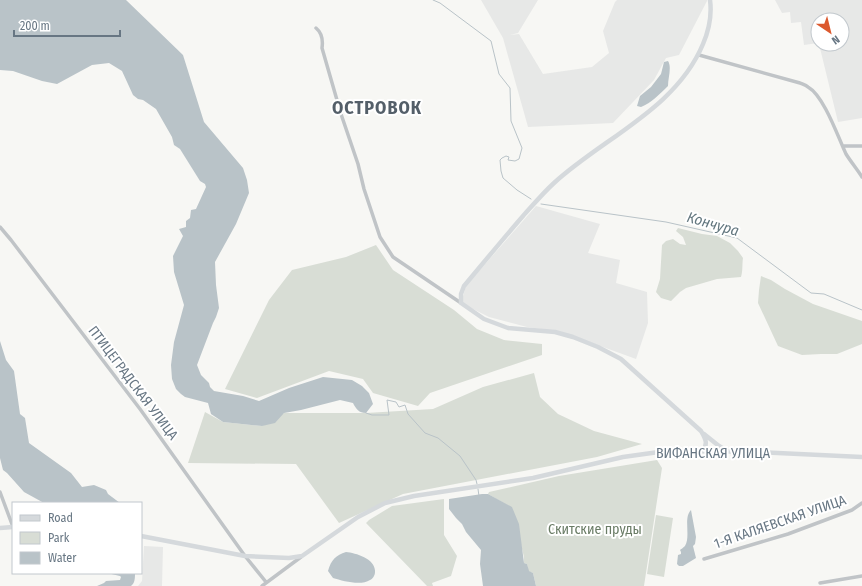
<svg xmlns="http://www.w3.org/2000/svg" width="862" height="586" viewBox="0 0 862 586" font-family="'Fira Sans Condensed',sans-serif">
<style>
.built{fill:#e7e8e7}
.green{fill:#d8ddd5}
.water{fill:#b9c3c8}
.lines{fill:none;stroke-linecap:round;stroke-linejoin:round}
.stream{stroke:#b9c3c8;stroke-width:1}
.minor{stroke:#c0c4c7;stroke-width:3.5}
.major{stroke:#d5d9dc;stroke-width:4.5}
.labels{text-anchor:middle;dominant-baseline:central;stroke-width:4;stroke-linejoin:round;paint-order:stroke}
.street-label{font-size:14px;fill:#677683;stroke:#fff}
.park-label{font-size:14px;fill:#697b65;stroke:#fff}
.water-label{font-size:15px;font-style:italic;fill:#63777f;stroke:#fff}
.district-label{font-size:18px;font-weight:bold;letter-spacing:1px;fill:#545f69;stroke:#fff}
</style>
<rect width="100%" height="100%" fill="#f7f7f4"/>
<path class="built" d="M481,0H538L518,33L510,35L519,34L543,74L592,67L609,53L603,31L615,2L617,0H707V1L679,55L666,58L654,80L613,123L528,127L503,38Z
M775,0H862V118L838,122L819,44H842V20H818V43L804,45L801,22L791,23L790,12L782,13Z
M536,206L600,224L588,253L620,260L616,283L647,292L648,323L636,359L562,332L527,327L489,317L461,303L466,286Z
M144,546L163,547L162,586H138L142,581Z"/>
<path class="green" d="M678,228L702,234L717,236L730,243L738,251L743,258C742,264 743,271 741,277L717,279L686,288L680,292L671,301L661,298L656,292L660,279L662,245L666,241L673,239L680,244L686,245L683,237L676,231Z
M376,245L393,270L454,310L477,329L504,340L542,344V355L430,393L418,406L373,393L363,379L329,371L257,398L225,389L269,300L292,270L346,257Z
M761,276L771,280L785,289L813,304L862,321V344L837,354H821L802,355L778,346L758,303L759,290Z
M534,373L540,397L558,414L594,431L642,444L597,457L403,494L339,523L296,464L188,463L205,412L223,422L262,426L284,413H366L433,409L483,387Z
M657,460L662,468L644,586H536L533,573L528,571L527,564L524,563V557L512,508L488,494L489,492L559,476Z
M444,499V535L457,556L451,576L432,583L433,586H427L366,523L369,520L392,506Z
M656,515L673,518L664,577L647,574Z"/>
<path class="water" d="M0,0H126L183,55L204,122L243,168L247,180L249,193L236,224L215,262L216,285L219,308L216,317L213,323L197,365L201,375L209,383L210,387L214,391L243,396L259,401L289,388L323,377L352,380L362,386L369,393L373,404L366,413C359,413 356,409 353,403L340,400L301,410L284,413L275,423L262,426L223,422L211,414L208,403L185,397L181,394L176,389L172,379L171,365L174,342L184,305L174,272L173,256L183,236L179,229L186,227V221L190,218L191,210L196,209L206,187L205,184L200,181L180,149L174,145L172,137L156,109L143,100L138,99L133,95L122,71L109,63L92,65L57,84L42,81L13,71L0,70Z
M668,61C672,67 668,78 668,86C660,94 651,103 641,107L637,106L640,96L651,87L661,74L664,62Z
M0,341L6,360L14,371L20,414L25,418L29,443L71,473L82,487L94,485L106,490L108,494L120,503H44L24,492L7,473L3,470L0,458Z
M482,494H488L512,507L519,524L524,563L527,564L529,571L533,573L536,586H483L480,564L481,550L466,532L462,524L456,518L449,509V499Z
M691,510L696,537L695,544L693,546L696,558L683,566H679L677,564L678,555L681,554V552L680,550C681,549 683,548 685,546C691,536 683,518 691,510Z
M346,552C356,553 376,559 375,572C375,575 373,579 370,580C361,586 343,581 333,578L328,571C331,560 336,555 346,552Z
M107,573H135C135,578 135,583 131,586H97L104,583L106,581L120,580L121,577L120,576Z"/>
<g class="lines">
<path class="stream" d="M433,0L440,3L491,41L499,74L510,88L511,121L522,148L519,159L515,161L508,160L509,157L506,156L502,158L500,160L501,171L503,178L517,190L531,199
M541,204L666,222L737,238L811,293L824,294L862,310
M366,413L372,415H389L387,400L396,402L399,407L405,405L408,414L425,433L438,438L460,456L476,480L477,484
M478,489L479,496"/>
<path class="minor" d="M316,28C322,33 323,41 322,48L341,114L358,164L364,189L380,237L393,257L461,303
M699,55L800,83C802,84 806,85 808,87C824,96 838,137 846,154C851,162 857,169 862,177
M843,146H862
M0,227L11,240L140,409L245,556L266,582
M0,492L13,527
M704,559L788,534L852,510L862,503
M820,583L862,576
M262,586L301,557"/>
<path class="major" d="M704,434L719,446L727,451
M702,451C709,444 705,438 701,431L621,359L598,347L573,337L555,332L508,328L484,319L461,303V294L464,286C484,262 503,239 523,216C533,205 543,193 554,183C603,138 676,109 703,44C709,30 712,15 710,0
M0,528L13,527
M141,536L245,556L289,558L302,556L358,517L385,503L414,496L533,478L623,457L666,451H702L758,452L862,457"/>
</g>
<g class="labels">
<g class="street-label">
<text transform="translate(133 383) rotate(53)">ПТИЦЕГРАДСКАЯ УЛИЦА</text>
<text x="713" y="453">ВИФАНСКАЯ УЛИЦА</text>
<text transform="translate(780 522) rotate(-19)">1-Я КАЛЯЕВСКАЯ УЛИЦА</text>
</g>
<g class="park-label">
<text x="595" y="529">Скитские пруды</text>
</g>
<g class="water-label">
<text transform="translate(713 224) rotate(16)">Кончура</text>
</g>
<g class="district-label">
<text x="377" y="108">ОСТРОВОК</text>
</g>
</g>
<rect x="12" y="502" width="130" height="72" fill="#ffffff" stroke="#c2c8cd"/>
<rect x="20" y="515" width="20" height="6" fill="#d5d9dc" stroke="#c2c8cd"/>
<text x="48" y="522" font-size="12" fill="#677683">Road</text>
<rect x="20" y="532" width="20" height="12" fill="#d8ddd5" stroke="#c2c8cd"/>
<text x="48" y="542" font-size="12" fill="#677683">Park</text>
<rect x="20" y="552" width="20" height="12" fill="#b9c3c8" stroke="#c2c8cd"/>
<text x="48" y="562" font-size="12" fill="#677683">Water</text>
<g transform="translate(830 32) rotate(145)"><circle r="19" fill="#ffffff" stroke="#c2c8cd"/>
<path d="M0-3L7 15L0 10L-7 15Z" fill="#dc592e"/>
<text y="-6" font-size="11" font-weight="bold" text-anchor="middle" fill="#677683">N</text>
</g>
<path d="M14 30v6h106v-6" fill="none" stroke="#677683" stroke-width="2"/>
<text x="20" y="30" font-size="12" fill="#677683" stroke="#ffffff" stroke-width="3" paint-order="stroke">200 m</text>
</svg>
